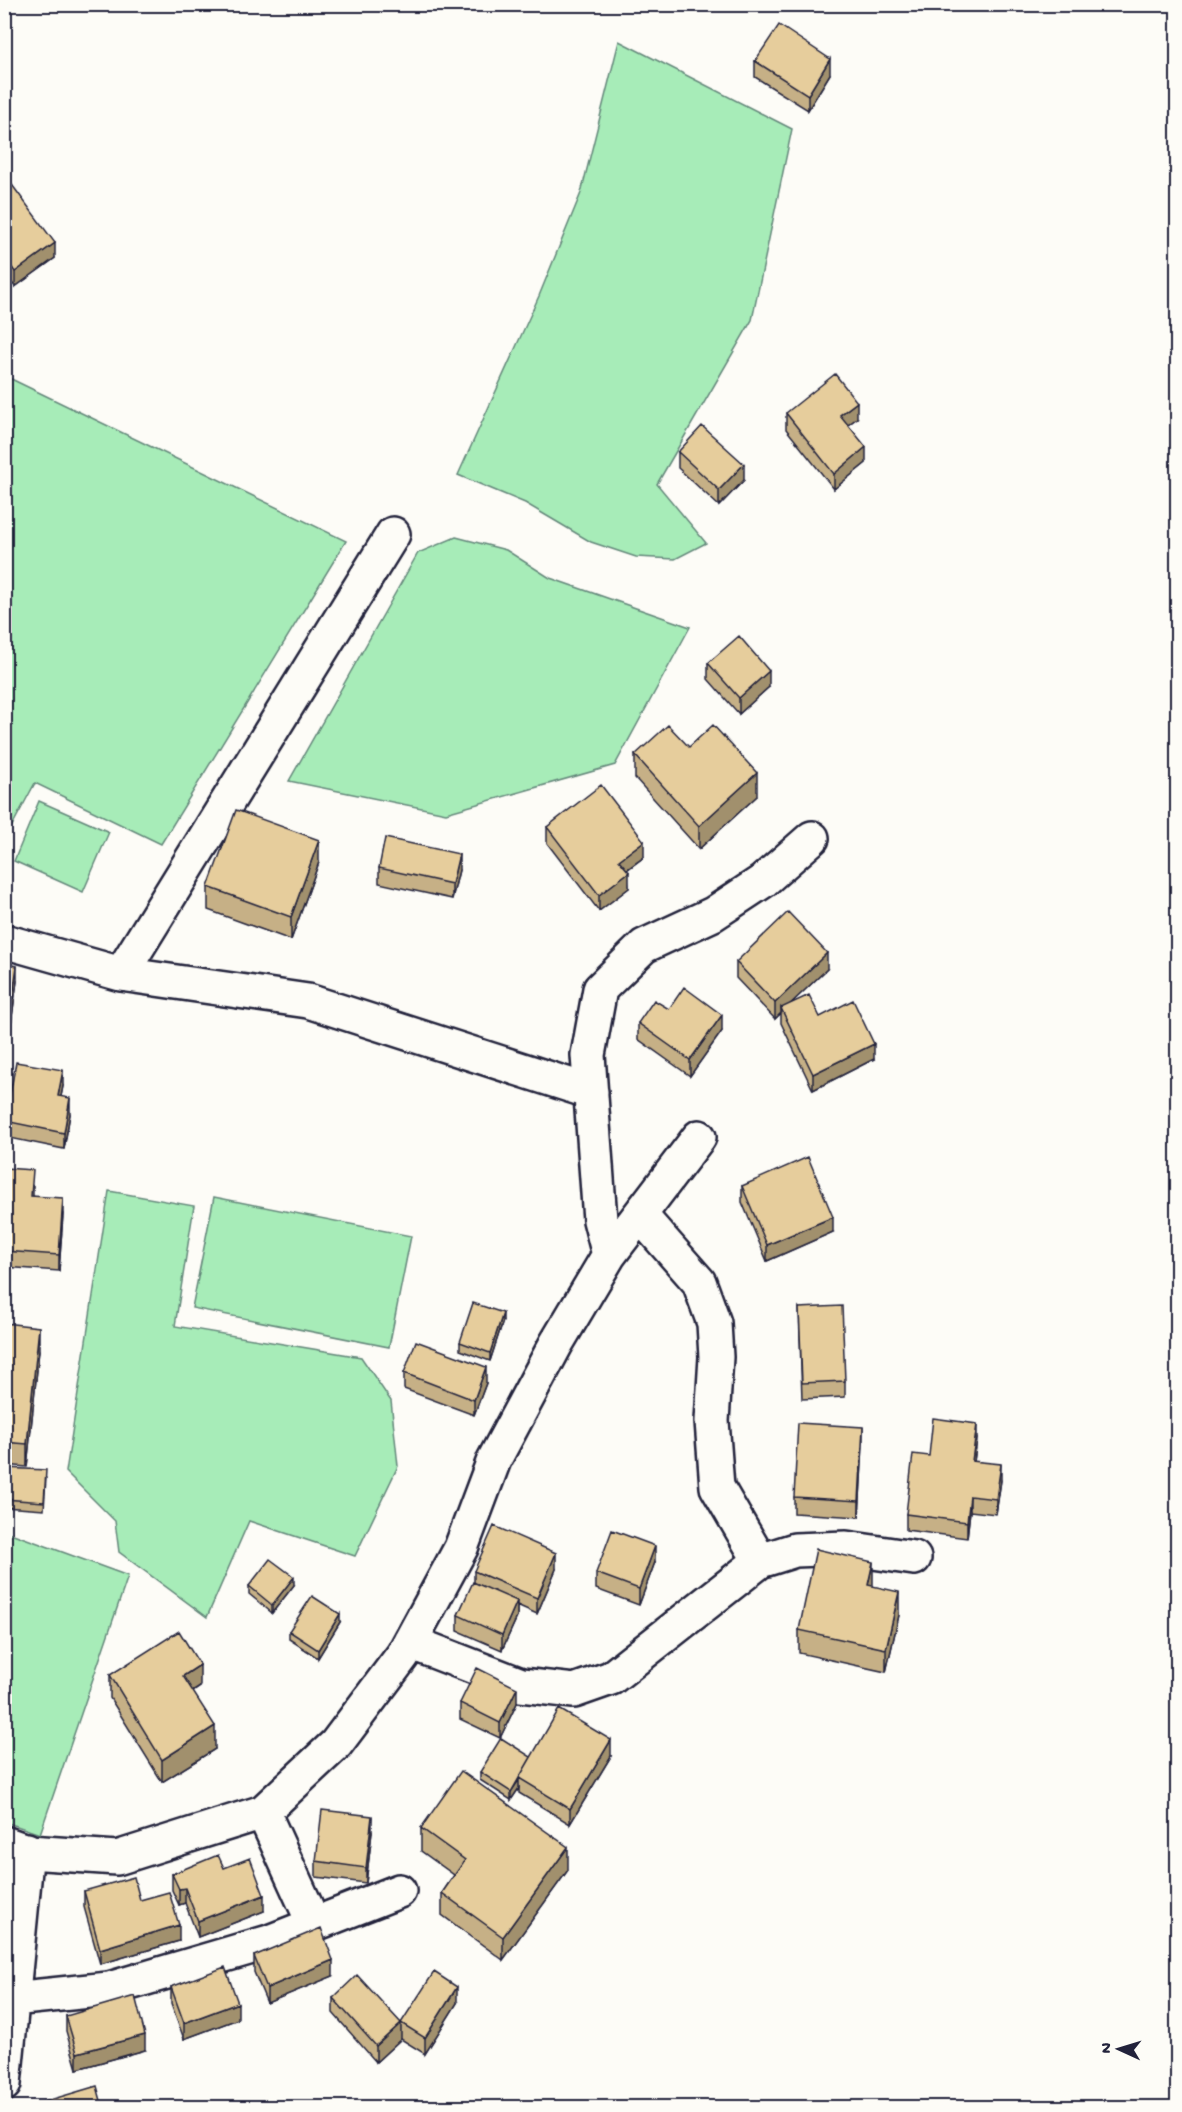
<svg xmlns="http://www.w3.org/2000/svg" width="1182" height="2112" viewBox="0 0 1182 2112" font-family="'Gochi Hand',sans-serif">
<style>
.green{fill:#a7ecb8;stroke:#64877a;stroke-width:1.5}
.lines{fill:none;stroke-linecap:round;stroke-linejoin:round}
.minor-casing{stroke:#22223b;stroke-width:38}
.minor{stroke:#fdfcf7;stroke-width:33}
.wall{fill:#c6b086;stroke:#22223b;stroke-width:1.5}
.shaded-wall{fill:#a1906d;stroke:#22223b;stroke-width:1.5}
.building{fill:#e6cd9c;stroke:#22223b;stroke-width:1.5}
</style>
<rect width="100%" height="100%" fill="#fdfcf7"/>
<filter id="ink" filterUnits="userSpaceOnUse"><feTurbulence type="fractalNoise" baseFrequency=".0167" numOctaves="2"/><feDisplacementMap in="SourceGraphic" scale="12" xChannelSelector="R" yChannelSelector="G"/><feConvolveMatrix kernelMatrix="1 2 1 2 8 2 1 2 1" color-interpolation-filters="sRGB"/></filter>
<g filter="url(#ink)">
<path class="green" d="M619,41L792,129L752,320L657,484L706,543L675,559L636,557L591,542L525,503L458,475L539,296L581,193Z
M5,376L346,541L161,844L35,783L5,839Z
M456,537L506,550L550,578L690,627L615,765L446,813L289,781L418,553Z
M39,801L109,832L83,892L14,861Z
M109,1191L194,1206L175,1326L361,1357L391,1401L398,1466L355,1556L249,1521L207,1617L119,1552L115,1521L66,1472Z
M214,1197L411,1236L389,1347L192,1308Z
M5,1531L128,1576L40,1834L5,1822Z"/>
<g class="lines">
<defs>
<path id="minor" d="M4,941L121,974L308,1001L591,1092
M121,974L393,534
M609,1255L600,1220L588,1055L600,989L644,946L713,914L763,881L812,838
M760,1561L795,1550L846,1548L914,1558
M410,1642L521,1685L574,1691L611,1678L760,1561L717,1487L712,1421L716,1357L714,1323L699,1282L640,1215
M263,1812L314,1924
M4,1843L29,1852L117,1858L263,1812L336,1744L403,1655L461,1548L494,1460L556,1344L609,1255L699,1137
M12,1999L109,1989L269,1942L399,1891
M4,2084L27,1850"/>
</defs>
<use href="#minor" class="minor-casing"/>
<use href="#minor" class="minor"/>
</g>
<path class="wall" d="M755,61L830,74L808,110L755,77Z
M4,174L55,258L15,287L4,272Z
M786,413L857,418L848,425L866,463L834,489L786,429Z
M678,452L744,480L719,506L678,468Z
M708,663L769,687L739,714L708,679Z
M689,747L757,796L699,849L635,778V755Z
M547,827L644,857L627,870L629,888L599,911L547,843Z
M319,862L291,940L208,910V887Z
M379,868L459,870L452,899L379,883Z
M736,962L827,969L792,1002L820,1017L874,1059L813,1090L781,1023V1013L775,1019L736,978Z
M4,964L17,981L11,1024L4,1023Z
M669,1009L722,1031L690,1076L638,1039V1023Z
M63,1086L61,1096L70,1114L64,1149L5,1137V1121Z
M4,1168L33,1186V1196L63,1214L59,1271L4,1267Z
M742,1186L833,1232L767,1261L742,1202Z
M799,1308L845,1381V1397L802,1399Z
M503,1321L490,1361L460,1350V1342Z
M4,1323L39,1350L27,1467L4,1465Z
M404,1373L486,1383L474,1415L404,1389Z
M977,1439L974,1461L1001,1480L996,1514L970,1511L967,1538L906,1530V1514L929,1456Z
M863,1443L859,1517L794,1513V1497Z
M4,1468L46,1478L44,1510L4,1507Z
M655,1562L639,1605L596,1589V1573Z
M556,1569L537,1614L517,1605V1617L502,1650L458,1631V1615L474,1582V1571Z
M294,1585L272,1613L249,1594V1586Z
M873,1586L899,1615L886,1672L799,1653V1630Z
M340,1622L318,1658L289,1639V1631Z
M110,1675L200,1687L193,1692L215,1749L162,1782L110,1698Z
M460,1703H517L500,1738L460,1719Z
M611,1756L570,1824L519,1793V1788L511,1800L480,1780V1772L531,1757Z
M421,1828L568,1870L503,1960L442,1915V1893L454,1875L421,1851Z
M372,1832L366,1883L316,1877V1861Z
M224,1868L264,1911L198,1937L185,1903L179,1905L172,1890V1874Z
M84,1891L140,1900L179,1941L100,1964L84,1907Z
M254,1956L333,1976L267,2003L254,1972Z
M171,1987L238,2019L184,2039L171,2003Z
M333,1998L401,2023L457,2003L425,2054L401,2039L376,2062L333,2013Z
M66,2016L145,2050L77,2069L66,2031Z"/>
<path class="shaded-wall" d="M830,59V74L808,110V95Z
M55,243V258L15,287V272Z
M857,402V418L840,431V415Z
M866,447V463L834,489V474Z
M744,464V480L719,506V490Z
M769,671V687L739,714V698Z
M757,773V796L699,849V826Z
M319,840V862L291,940V917Z
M644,841V857L619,875V860Z
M459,854V870L452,899V884Z
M629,872V888L599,911V895Z
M827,953V969L783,1011L781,1008V1013L775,1019V1003Z
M17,966V981L11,1024V1008Z
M722,1015V1031L690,1076V1060Z
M874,1044V1059L813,1090V1074Z
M63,1070V1086L58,1112V1096Z
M70,1098V1114L64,1149V1133Z
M63,1198V1214L59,1271V1255Z
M833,1217V1232L767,1261V1245Z
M503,1313V1321L490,1361V1353Z
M39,1327V1350L27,1467V1444Z
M486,1367V1383L474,1415V1400Z
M977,1424V1439L972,1477V1461Z
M863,1427V1443L859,1517V1501Z
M1001,1464V1480L996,1514V1499Z
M970,1496V1511L967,1538V1522Z
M655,1546V1562L639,1605V1589Z
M556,1553V1569L537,1614V1598Z
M873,1562V1585L868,1608V1585Z
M294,1577V1585L272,1613V1605Z
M899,1592V1615L886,1672V1649Z
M517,1601V1617L502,1650V1635Z
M340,1614V1622L318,1658V1650Z
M200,1665V1687L183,1698V1676Z
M517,1688V1703L500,1738V1723Z
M215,1726V1749L162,1782V1760Z
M611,1740V1756L570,1824V1809Z
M519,1780V1788L511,1800V1792Z
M372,1816V1832L366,1883V1868Z
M568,1847V1870L503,1960V1937Z
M185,1888V1903L179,1905V1889Z
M264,1895V1911L198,1937V1921Z
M179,1925V1941L100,1964V1949Z
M333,1960V1976L267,2003V1988Z
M457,1987V2003L425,2054V2038Z
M238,2003V2019L184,2039V2023Z
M401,2023V2039L376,2062V2046Z
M145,2035V2050L77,2069V2053Z"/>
<path class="building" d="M779,25L830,59L808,95L755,61Z
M4,174L55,243L15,272L4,256Z
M835,374L857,402L840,415L866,447L834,474L786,413Z
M702,426L744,464L719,490L678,452Z
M739,636L769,671L739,698L708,663Z
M668,725L689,747L713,725L757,773L699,826L635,755Z
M601,785L644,841L619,860L629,872L599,895L547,827Z
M236,810L319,840L291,917L208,887Z
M385,838L459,854L452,884L379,868Z
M788,912L827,953L775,1003L736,962Z
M4,964L17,966L11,1008L4,1007Z
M684,987L722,1015L690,1060L638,1023L654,1000L669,1009Z
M809,995L820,1017L853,1000L874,1044L813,1074L781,1008Z
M16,1062L63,1070L58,1096L70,1098L64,1133L5,1121Z
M808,1157L833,1217L767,1245L742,1186Z
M4,1168L33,1170L31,1196L63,1198L59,1255L4,1251Z
M473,1303L503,1313L490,1353L460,1342Z
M842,1306L845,1381L802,1383L799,1308Z
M4,1323L39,1327L27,1444L4,1442Z
M416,1341L486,1367L474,1400L404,1373Z
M933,1418L977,1424L972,1461L1001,1464L996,1499L970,1496L967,1522L906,1514L913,1454L929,1456Z
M798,1423L863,1427L859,1501L794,1497Z
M4,1468L46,1470L44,1502L4,1499Z
M494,1526L556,1553L537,1598L474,1571Z
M612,1530L655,1546L639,1589L596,1573Z
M816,1549L873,1562L868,1585L899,1592L886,1649L799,1630Z
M270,1559L294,1577L272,1605L249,1586Z
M473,1582L517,1601L502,1635L458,1615Z
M312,1596L340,1614L318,1650L289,1631Z
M179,1631L200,1665L183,1676L215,1726L162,1760L110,1675Z
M477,1668L517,1688L500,1723L460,1703Z
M559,1709L611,1740L570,1809L519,1778Z
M501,1738L531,1757L511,1792L480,1772Z
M461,1771L568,1847L503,1937L442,1893L465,1860L421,1828Z
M322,1810L372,1816L366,1868L316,1861Z
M218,1855L224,1868L250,1858L264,1895L198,1921L185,1888L179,1889L172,1874Z
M134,1877L140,1900L169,1892L179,1925L100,1949L84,1891Z
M321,1928L333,1960L267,1988L254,1956Z
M225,1967L238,2003L184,2023L171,1987Z
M434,1972L457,1987L425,2038L401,2023Z
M357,1975L401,2023L376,2046L333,1998Z
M135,1996L145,2035L77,2053L66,2016Z
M97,2086L103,2108H26V2107Z"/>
</g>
<rect width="1182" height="2112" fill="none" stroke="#fdfcf7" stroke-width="24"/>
<rect x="12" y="12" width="1158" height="2088" fill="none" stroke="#22223b" stroke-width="2" filter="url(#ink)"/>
<g transform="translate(1119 2049) rotate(274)" stroke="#fdfcf7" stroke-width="4.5" paint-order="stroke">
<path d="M0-4.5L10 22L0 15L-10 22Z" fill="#22223b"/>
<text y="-9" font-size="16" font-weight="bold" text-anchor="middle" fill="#22223b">N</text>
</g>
</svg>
